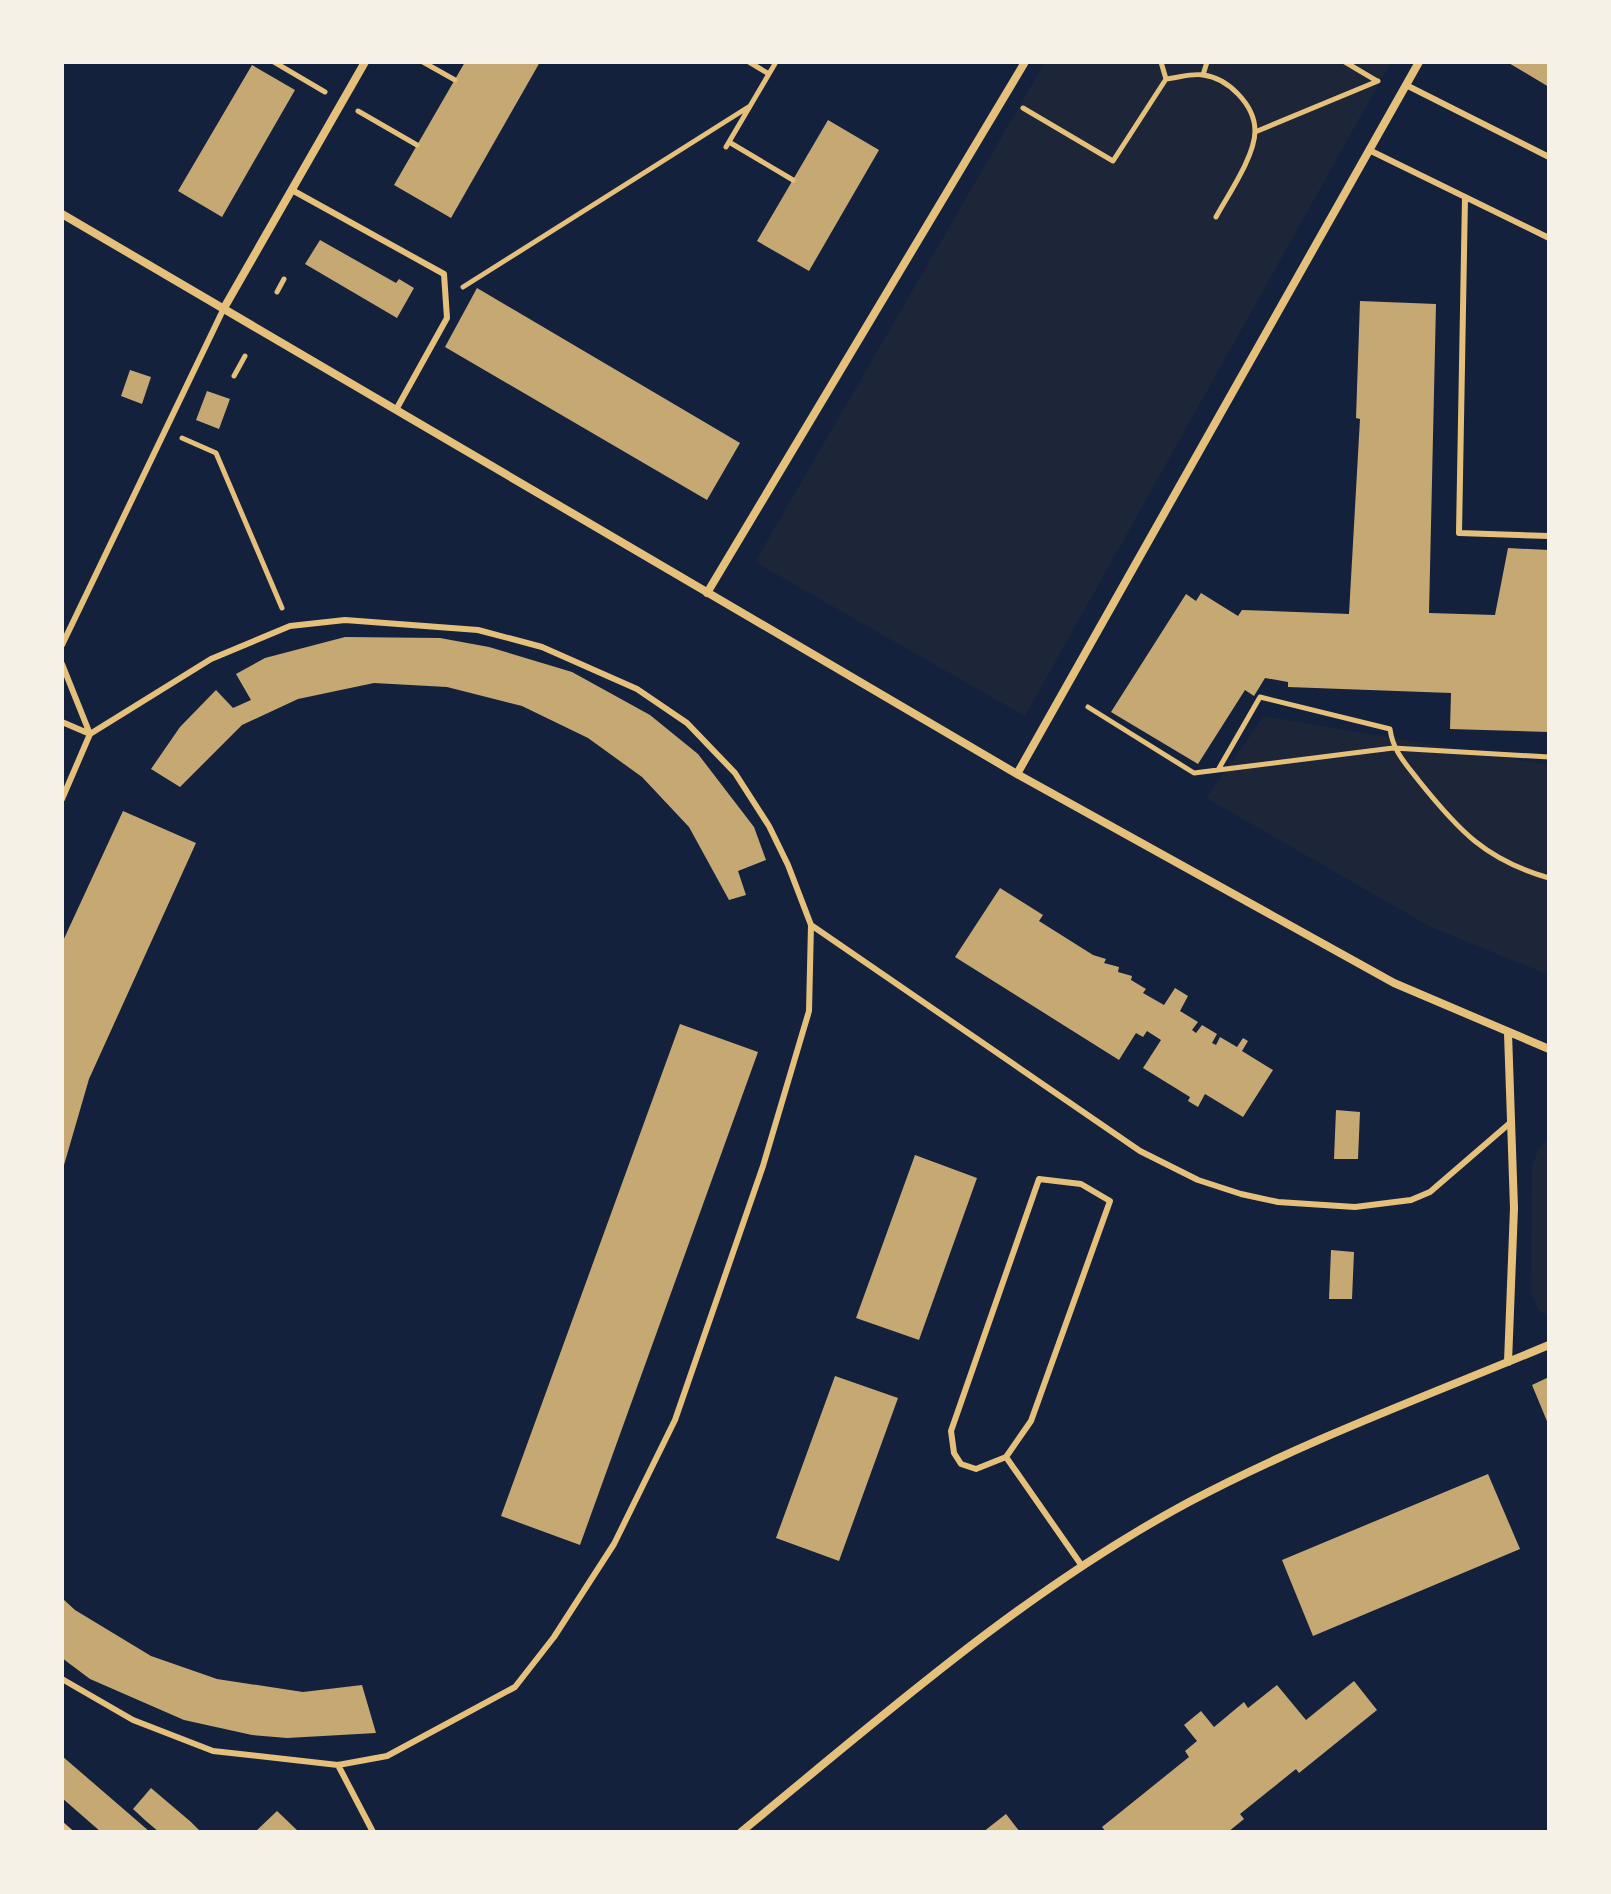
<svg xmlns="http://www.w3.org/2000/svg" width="1611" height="1894" viewBox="0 0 1611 1894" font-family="Signika,sans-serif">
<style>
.green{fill:#1d2539}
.building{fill:#c6a872}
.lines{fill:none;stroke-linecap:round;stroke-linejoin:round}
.path{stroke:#e5c07b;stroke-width:5}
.service{stroke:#e5c07b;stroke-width:6}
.minor{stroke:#e5c07b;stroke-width:8}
</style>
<rect width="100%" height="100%" fill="#14213d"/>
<path class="green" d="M1045,62H1391L1025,716L755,562Z
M1264,716L1549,765V975L1431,927L1206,798Z
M1549,1137V1318L1538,1309L1531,1295L1532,1167L1538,1150Z"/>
<path class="building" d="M465,62H540L451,218L394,185Z
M1507,62H1549V87Z
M252,65L295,90L222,217L178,191Z
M828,120L879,150L809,271L757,241Z
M320,240L396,283L399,279L414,288L397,318L305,264Z
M477,288L740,443L707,500L445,347Z
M1360,301L1436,304L1429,613L1495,615L1508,548L1549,550V732L1450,729L1451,693L1288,687V682L1265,678L1254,696L1245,690L1198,764L1111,712L1186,594L1196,601L1201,593L1238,616L1242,610L1349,614L1360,419L1356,418Z
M130,370L151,377L142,404L121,396Z
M207,391L230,399L219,429L196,420Z
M345,637L440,638L489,647L572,672L650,715L698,754L754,827L766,860L738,871L746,895L729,900L689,827L642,777L588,738L522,706L447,687L374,683L298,699L242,725L180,787L151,769L180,727L216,690L233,708L251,700L236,674L265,658Z
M123,811L196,843L89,1079L62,1172V943Z
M1000,888L1043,915L1039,921L1093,955L1106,959L1104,963L1119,967L1118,972L1132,976L1131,980L1146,989L1143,993L1164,1005L1175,988L1188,996L1180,1011L1198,1022L1192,1030L1196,1033L1202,1025L1217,1034L1212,1043L1216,1045L1220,1037L1237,1047L1243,1038L1248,1041L1242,1051L1273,1070L1243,1117L1205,1094L1198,1107L1188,1101L1190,1097L1143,1068L1161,1040L1147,1031L1143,1037L1136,1033L1119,1060L955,957Z
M680,1024L758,1052L580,1545L501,1516Z
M1336,1110L1360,1112L1358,1159H1334Z
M915,1155L977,1178L919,1340L856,1318Z
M1331,1250L1354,1252L1352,1299H1329Z
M835,1376L898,1398L839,1561L776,1538Z
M1549,1377V1426L1532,1385Z
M1488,1474L1520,1549L1313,1636L1282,1560Z
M62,1598L75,1610L151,1656L217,1679L303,1692L362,1685L376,1733L287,1738L252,1735L184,1720L90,1679L62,1658Z
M1354,1681L1377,1710L1299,1773L1296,1769L1240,1814L1244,1819L1228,1832H1106L1102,1827L1189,1757L1185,1751L1197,1741L1184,1725L1201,1711L1214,1727L1244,1702L1248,1708L1277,1685L1306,1720Z
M62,1756L120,1806L150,1832H101L62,1798Z
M151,1788L191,1822L201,1832H159L146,1821L133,1809Z
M277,1811L299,1832H255Z
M1006,1814L1020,1832H983Z"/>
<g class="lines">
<path class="path" d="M274,62L325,92
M423,62L455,80
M749,62L769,74
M1161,62L1166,79
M1345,62L1377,81
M1203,75L1207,62
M1023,108L1113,161L1166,79C1177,78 1192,73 1203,75C1228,78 1255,105 1255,131C1255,156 1228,195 1216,217
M358,111L417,145
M1255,132L1378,81
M729,142L793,180
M726,147L776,62
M463,287L750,106
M277,292L284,279
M234,376L245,356
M182,438L216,453L282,608
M1088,707L1194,773L1393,748L1549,757
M1218,770L1260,697L1390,729C1393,751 1405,763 1419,781C1459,831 1486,860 1549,878"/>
<path class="service" d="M1406,85L1549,157
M1369,150L1549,238
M292,190L444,274L447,318L397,408
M1465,197L1459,533L1549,536
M62,645L224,308
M62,664L90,734L62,722
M62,799L90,734L211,659L290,626L345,620L478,630L542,647L637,689L687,723L735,773L769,826L788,865L811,925L809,1011L763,1166L675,1420L614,1544L554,1637L515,1687L387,1756L338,1765L213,1751L133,1720L62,1679
M811,925L1140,1151L1198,1180L1241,1194L1278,1202L1355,1207L1411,1200L1430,1192L1510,1123
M1039,1179L1081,1184L1110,1201L1031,1421L1006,1457L976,1469L961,1464L954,1453L951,1431Z
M1006,1457L1082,1566
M338,1765L373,1832
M62,1825L70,1832"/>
<path class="minor" d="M62,214L1017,774L1394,983L1549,1049
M224,308L365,62
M707,593L1025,62
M1017,774L1419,62
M1508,1033L1514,1208L1508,1362
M741,1832C884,1715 1025,1590 1189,1502C1304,1441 1429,1395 1549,1345"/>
</g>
<rect width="1611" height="1894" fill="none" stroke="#f6f1e7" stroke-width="128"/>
</svg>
